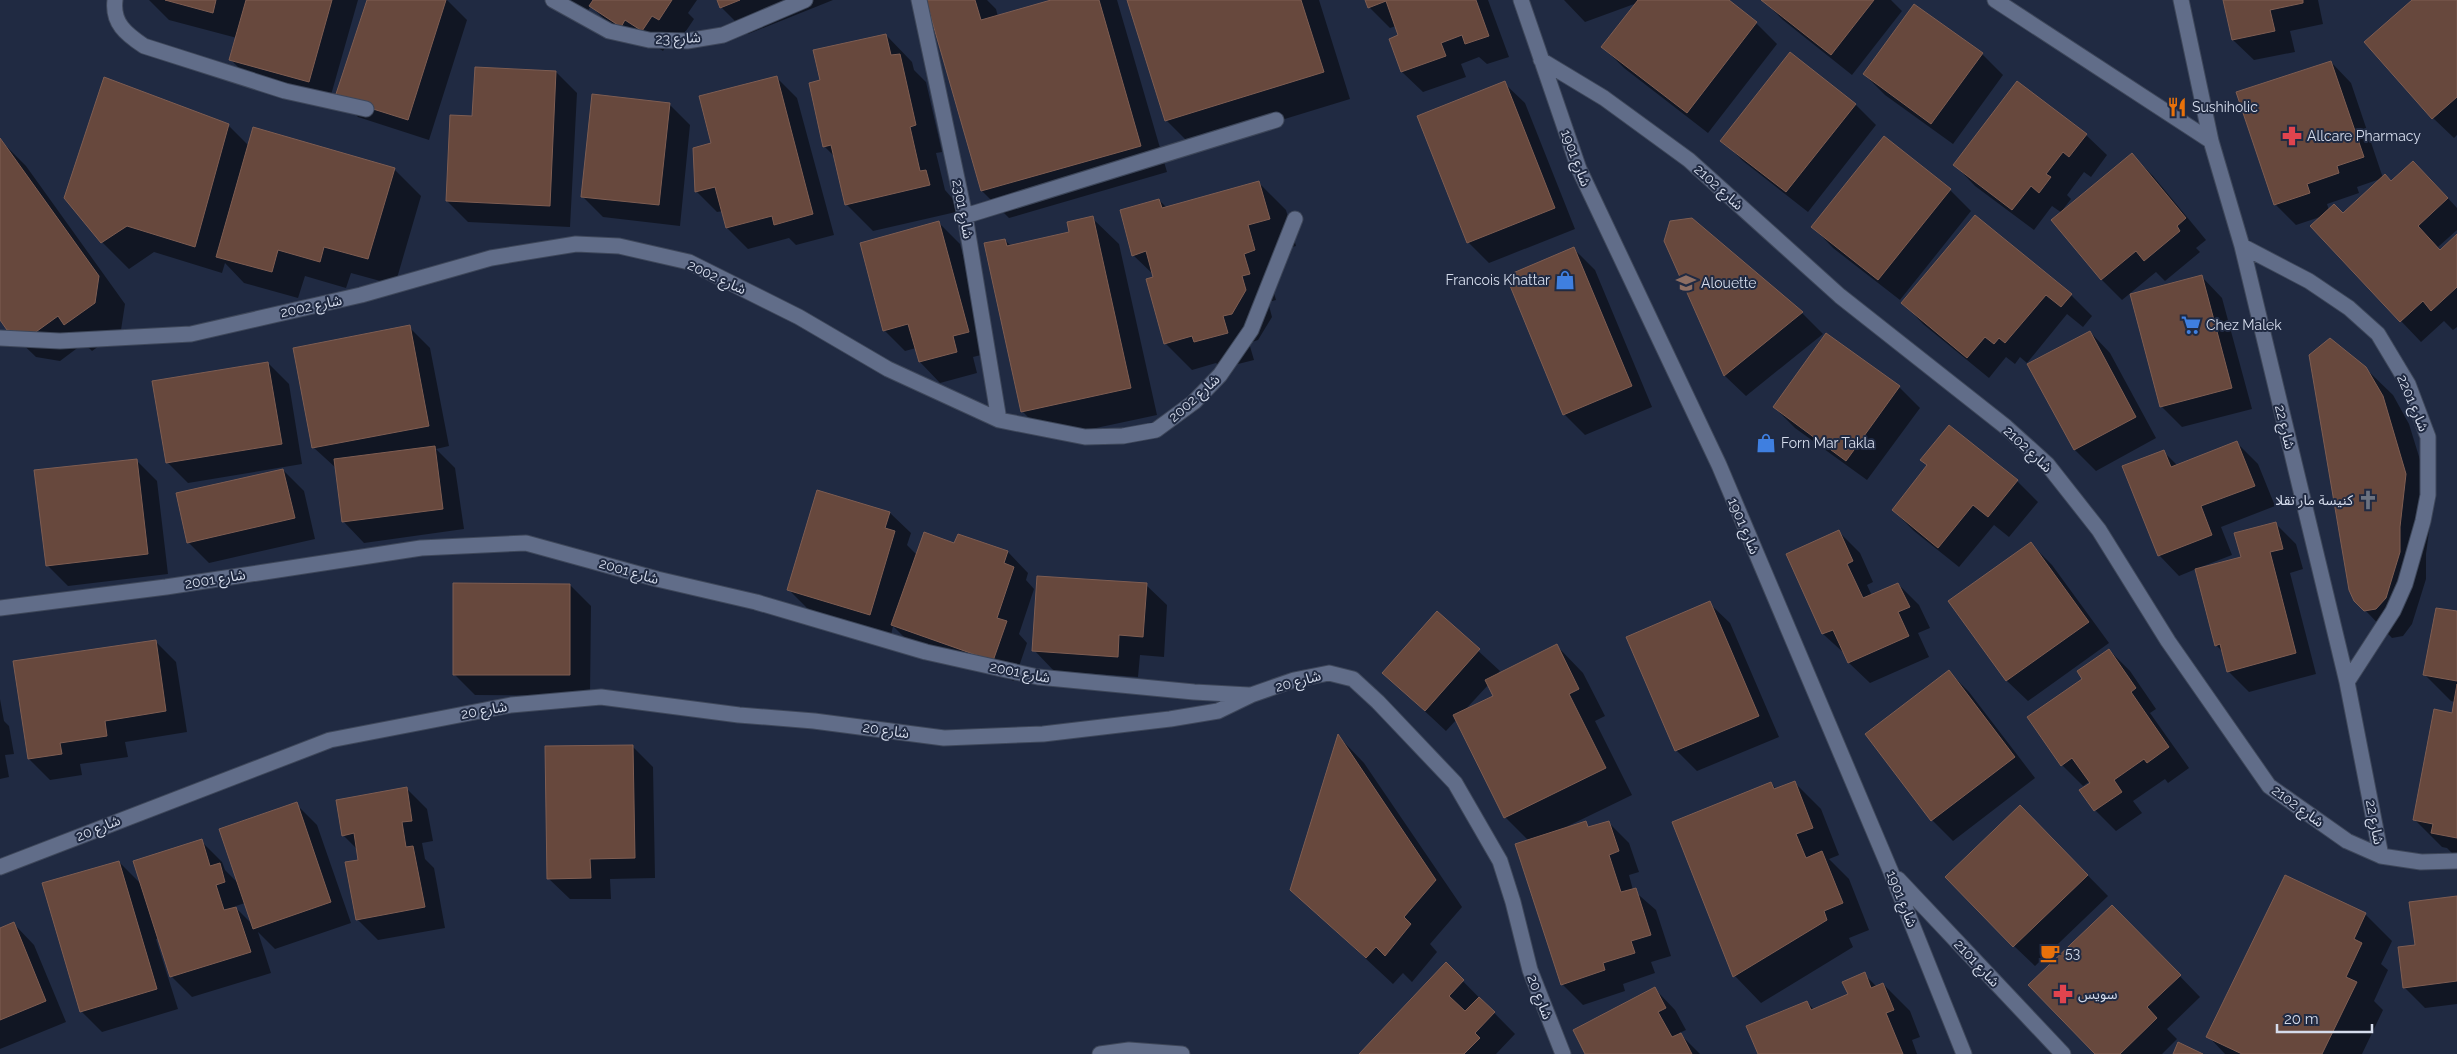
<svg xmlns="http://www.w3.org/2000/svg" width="2457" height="1054" viewBox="0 0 2457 1054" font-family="Raleway,'Noto Sans Arabic',sans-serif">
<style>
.shadow{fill:#0007;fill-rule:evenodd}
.building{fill:#67483d;stroke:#7e5d52}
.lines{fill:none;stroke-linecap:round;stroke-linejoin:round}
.minor-casing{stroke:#3e475a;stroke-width:17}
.minor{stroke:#616d89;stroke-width:15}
.labels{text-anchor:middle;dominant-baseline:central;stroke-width:4;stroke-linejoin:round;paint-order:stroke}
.street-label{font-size:14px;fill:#d5dcec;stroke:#202a42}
.poi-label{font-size:14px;fill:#d5dcec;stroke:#202a42;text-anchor:start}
</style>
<rect width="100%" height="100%" fill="#202a42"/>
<path class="shadow" d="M149,0H358L329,102L252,81L231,60L237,38L169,20Z
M368,0H447L467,20L429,140L358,117L337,96Z
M568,0H697L688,13L694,19L680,40L673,36L663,51L646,40L642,46L612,27L591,6L587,12Z
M719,0H833L748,34L721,7Z
M927,0H987L996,9L998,17L1056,0H1117L1167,172L1009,218L982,191Z
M1128,0H1319L1350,99L1193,147L1166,120Z
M1366,0H1488L1509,57L1487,64L1479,57L1461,64L1466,77L1423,92L1402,72L1400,36L1396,26L1390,28L1369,7Z
M1564,0H1727L1756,23L1777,44L1708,133L1624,68L1603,47L1637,3L1585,22Z
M1763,0H1891L1902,11L1852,75L1783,20Z
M2224,0H2318L2323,24L2290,31L2295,52L2254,60L2233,40Z
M2414,0H2457V135L2454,138L2433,118Z
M1915,6L1982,54L2003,75L1953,144L1885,95L1864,74Z
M886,35L912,62L914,70L926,82L942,152L936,153L945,190L952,198L956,212L873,231L846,204L835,157L824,146L821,81Z
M2331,62L2351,83L2383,178L2391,182L2434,183L2457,208V230L2438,247L2441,251L2457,236V327L2453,330L2444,321L2421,342L2401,321L2323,216L2296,225L2275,204ZM2383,178L2343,215L2329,210L2327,204L2359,193L2357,187Z
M556,72L577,93L570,227L468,222L447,201L473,118Z
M776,77L797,98L834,235L796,245L789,238L748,249L727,228L723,211L717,212L696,191L713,144Z
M1504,83L1525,103L1575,229L1489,263L1468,242Z
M669,104L690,125L680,226L603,217L582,196Z
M1855,104L1876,125L1808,212L1743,161L1722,140Z
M228,125L249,146L394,169L421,196L395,285L351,273L346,288L305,276L298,298L244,283L225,263L222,273L154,252L129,269L102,242L66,198Z
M2086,135L2107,155L2091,177L2084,172L2067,195L2071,199L2061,212L2132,155L2153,176L2206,240L2196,248L2200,252L2165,281L2156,272L2122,300L2101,279L2062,213L2052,206L2034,230L1975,186L1955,165Z
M0,140L26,166L125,304L121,330L92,351L84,343L60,361L36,357L8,330L0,318Z
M1259,183L1286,210L1296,246L1274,252L1281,277L1270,280L1276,300L1268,302L1272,317L1258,340L1249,343L1254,360L1222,368L1216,363L1192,370L1165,343L1156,277L1133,255L1159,200L1167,208Z
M1950,190L1971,211L1900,300L1833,248L1813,227Z
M1975,216L2071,295L2092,316L2083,327L2067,314L2027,363L2020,357L2015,364L2006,357L1989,378L1923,324L1903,303Z
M1092,218L1119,244L1157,415L1049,438L1022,411L1005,240L1011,246L1071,233Z
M1691,219L1802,313L1823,334L1746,396L1725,376L1665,241Z
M939,223L960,244L989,353L973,357L977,373L940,383L920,362L916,348L905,351L884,330Z
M1574,249L1595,270L1652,407L1585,435L1564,414Z
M2202,277L2222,298L2252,409L2182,427L2161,406Z
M409,327L430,348L449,446L436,449L455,468L464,529L364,543L344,522L336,468L313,447Z
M2090,332L2110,353L2156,438L2096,471L2075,450L2029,365Z
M1827,335L1899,387L1920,408L1867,480L1795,428L1774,407Z
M268,363L289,384L302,464L188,483L167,462Z
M2365,368L2393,395L2409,424L2433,502L2426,554V579L2412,624L2403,636L2392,638L2365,610Z
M2237,443L2258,464L2275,506L2221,527L2232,555L2201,567L2202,569L2243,558L2275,523L2296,544L2303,569L2290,573L2316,674L2249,692L2228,671L2223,652L2216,645L2196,569L2179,576L2159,555L2163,451L2178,466Z
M136,460L157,481L168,574L68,586L47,565Z
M1922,460L2017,481L2038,502L2009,537L1994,525L1959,567L1914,531L1893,510L1928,466Z
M283,470L304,491L315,539L209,563L188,542Z
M890,513L911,533L907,545L917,555L955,544L1008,552L1028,573L1026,580L1034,589L1019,634L1027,643L1014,681L913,646L893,626L891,635L809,610L788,589Z
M1839,532L1860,553L1873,582L1867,585L1872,596L1898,584L1919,605L1930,628L1918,633L1929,657L1870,683L1849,663L1845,654L1823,634L1787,555Z
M2031,544L2052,565L2109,643L2028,701L2007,681L1950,602Z
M570,585L591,606L590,696L475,695L454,674Z
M1146,585L1167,605L1164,657L1140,655L1138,677L1054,671L1034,650Z
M1709,603L1730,623L1779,737L1697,771L1676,750Z
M1437,613L1500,671L1495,676L1557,646L1583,673L1605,716L1595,721L1632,795L1566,827L1585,823L1590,828L1608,822L1629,843L1639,872L1629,875L1633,890L1656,910L1671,956L1651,962L1655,973L1623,984L1625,991L1583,1005L1562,984L1529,841L1505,817L1457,719L1446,731L1384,673ZM1489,684L1495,696L1464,711Z
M2457,613V858L2447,848L2442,847L2415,820L2453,714L2455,702L2451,701L2424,674Z
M155,641L176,662L187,732L125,742L128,757L80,764L82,775L50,780L29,759Z
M2109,650L2130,671L2156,709L2150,713L2189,768L2168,783L2165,779L2133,801L2142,813L2116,831L2095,810L2081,790L2091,783L2090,781L2083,786L2062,765L2083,679Z
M1949,672L1969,692L2035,778L1953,841L1932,820Z
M0,699L4,721L9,726L14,754L5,755L9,777L0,779Z
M1339,737L1364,763L1462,907L1430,944L1437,952L1412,982L1403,973L1393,984L1292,890Z
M632,746L653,767L655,878L610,879L611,899H570L549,879Z
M1794,782L1821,809L1839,855L1829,859L1849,879L1869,930L1849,938L1853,947L1761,1003L1735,976L1673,822L1771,783L1776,789Z
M406,788L427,809L433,841L422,843L425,859L434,868L445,928L378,940L357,919L360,861L358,850L343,835Z
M296,804L317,825L351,923L275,949L258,932L271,973L192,997L171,976L159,939H156L178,1009L102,1032L81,1011L119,862L142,885L201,841L222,862L225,870L239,884ZM245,903L253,925L236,908V906Z
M2040,827L2108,896L2035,966L2014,946Z
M2457,898V1004L2425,1008L2404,987L2417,946Z
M2112,906L2200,997L2167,1029L2177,1039L2162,1054H2097Z
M2365,914L2392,941L2381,964L2388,970L2374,1001L2383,1010L2362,1054H2225L2208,1036Z
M14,924L34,945L66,1022L0,1049V929Z
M1446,964L1515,1034L1496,1054H1360Z
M1864,974L1877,987L1883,984L1910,1011L1920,1037L1912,1040L1917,1054H1760L1807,1002L1814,1010L1850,995Z
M1655,989L1675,1010L1686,1030L1679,1033L1700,1054H1587Z"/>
<path class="building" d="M165,0H216L213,13Z
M246,0H332L309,82L229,60Z
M367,0H446L408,120L335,97Z
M593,0H672L659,20L652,16L642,31L625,20L621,27L589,6Z
M717,0H740L720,8Z
M926,0H975L981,20L1051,0H1099L1141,146L981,191Z
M1127,0H1301L1324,72L1165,121Z
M1365,0H1476L1489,36L1465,44L1462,35L1441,43L1446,56L1401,72L1389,39L1398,35L1386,1L1368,8Z
M1638,0H1729L1757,22L1687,113L1601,47Z
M1761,0H1874L1831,55Z
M2223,0H2303V3L2270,10L2275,31L2232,40Z
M2412,0H2457V97L2432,119L2364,42Z
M1914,4L1983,53L1931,124L1863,74Z
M886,34L891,55L900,54L916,125L910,127L920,171L926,170L930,185L845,205L831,145L823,147L809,83L820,80L813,50Z
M1790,52L1856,104L1786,192L1720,141Z
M2331,61L2364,157L2337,166L2339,173L2307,184L2310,193L2274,205L2236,92Z
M475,67L556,71L550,206L446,201L450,115L472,116Z
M777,76L813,214L774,225L772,216L726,228L715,187L695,192L693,148L711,143L699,96Z
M104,77L229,124L195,247L127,226L101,243L64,198Z
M1505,81L1555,208L1467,243L1417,116Z
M2017,81L2087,134L2069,157L2063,152L2046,174L2051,177L2039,193L2031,186L2012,210L1953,165Z
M592,94L670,103L659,205L581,197Z
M253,127L395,168L368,259L324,247L320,262L278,250L272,272L216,257Z
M1884,136L1951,189L1878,280L1811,227Z
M0,138L99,276L95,303L64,325L58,316L33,334L7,330L0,320Z
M2132,153L2186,218L2177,226L2180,231L2144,261L2136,251L2101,280L2051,220Z
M2413,161L2448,198L2418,226L2440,250L2457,234V287L2431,311L2423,301L2400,322L2310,226L2334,204L2343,213L2385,174L2391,181Z
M1259,181L1270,219L1248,225L1255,250L1244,254L1250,274L1242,276L1246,290L1232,314L1223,316L1228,333L1194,342L1192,336L1164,344L1146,279L1153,277L1146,251L1132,256L1120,210L1159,199L1162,208Z
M1975,215L2072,294L2061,307L2046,295L2005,343L1999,338L1994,344L1985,337L1967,358L1901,303Z
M1093,216L1131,388L1021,412L984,243L1005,239L1007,246L1069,232L1067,222Z
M1692,218L1803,312L1724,376L1664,241L1670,221Z
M939,221L969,332L953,336L957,352L919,362L908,324L883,331L860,243Z
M1574,247L1632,386L1563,415L1506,276Z
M2202,275L2232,388L2160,407L2130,294Z
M410,325L429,426L312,448L293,348Z
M2090,331L2136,417L2074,450L2027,364Z
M1826,333L1900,386L1846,461L1773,407Z
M2330,338L2366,367L2383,396L2406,474L2400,527V552L2386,598L2376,609L2364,611L2354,601L2349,590L2309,355Z
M268,362L282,444L166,463L152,381Z
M1949,425L2018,480L1988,517L1973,505L1938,548L1892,510L1927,465L1920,460Z
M2237,441L2255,486L2201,506L2212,535L2158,556L2122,466L2164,450L2171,467Z
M435,446L443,509L342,522L334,459Z
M137,459L148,554L46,566L34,470Z
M283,469L295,518L187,543L176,493Z
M817,490L890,512L885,528L895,531L870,615L787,590Z
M2276,522L2283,549L2270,552L2296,653L2227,672L2220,644L2215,646L2195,569L2241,557L2234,533Z
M1839,530L1853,561L1847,564L1863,598L1898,583L1910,607L1898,612L1909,636L1848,663L1833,630L1822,634L1786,554Z
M924,532L954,543L958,534L1008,551L1004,563L1014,567L997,618L1007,621L993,661L891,625Z
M2031,542L2089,622L2006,681L1948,601Z
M1037,576L1147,583L1143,637L1119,635L1118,657L1032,651Z
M453,583L570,584V675H453Z
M1710,601L1759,716L1675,751L1626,637Z
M2436,608L2457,611V681L2423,675Z
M1437,611L1480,649L1425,711L1382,673Z
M156,640L166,711L105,721L107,736L60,743L62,754L28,759L13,661Z
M1557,644L1579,689L1569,694L1606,768L1504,818L1453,715L1493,696L1485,680Z
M2109,649L2136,688L2131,692L2169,747L2147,763L2144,759L2114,780L2122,792L2094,811L2079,790L2090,783L2072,758L2061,766L2027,717L2082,679L2077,671Z
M1949,670L2015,757L1931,821L1865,734Z
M2457,684V838L2431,833L2433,824L2413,820L2434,709L2452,713Z
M1338,734L1436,880L1404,917L1411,924L1385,956L1376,947L1366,958L1290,890Z
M633,745L635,858L590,859L591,878L547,879L545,746Z
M1795,781L1813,828L1796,834L1806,858L1822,851L1843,903L1824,911L1827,920L1733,977L1672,822L1771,782L1774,789Z
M407,787L412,821L402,822L406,847L413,846L425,907L356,920L345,862L358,860L354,833L342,836L336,800Z
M297,802L331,902L253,929L219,829Z
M2020,805L2088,875L2013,947L1945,877Z
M1586,821L1588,827L1609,821L1619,851L1609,855L1621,892L1636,888L1651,935L1631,941L1635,953L1603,963L1605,970L1561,985L1515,844Z
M202,839L210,866L220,863L225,882L216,885L224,910L236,907L251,952L170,977L133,861Z
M119,861L157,989L80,1012L42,883Z
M2285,875L2366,913L2354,939L2362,943L2346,977L2357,982L2322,1054H2242L2206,1037Z
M2457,896V981L2403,988L2398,947L2415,945L2409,902Z
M2112,905L2181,975L2147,1007L2157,1018L2120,1054H2095L2028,985Z
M14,922L46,1001L0,1020V928Z
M1446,962L1464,980L1449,996L1465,1011L1479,997L1495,1012L1475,1033L1480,1038L1464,1054H1359Z
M1865,972L1871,988L1883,983L1894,1010L1886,1013L1903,1054H1758L1746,1026L1807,1001L1811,1010L1848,994L1842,982Z
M1655,987L1666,1008L1658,1012L1672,1037L1681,1033L1692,1054H1585L1573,1030Z
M2178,1042L2203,1054H2173Z"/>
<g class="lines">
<defs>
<path id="minor" d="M115,0C112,23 126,34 144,46L285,91L366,109
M553,0L609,31L649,40L687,41L723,35L805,0
M919,0L965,216L999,420
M1521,0L1579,169L1719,465L1891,872L1964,1054
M1995,0L2211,141
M2181,0L2211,141L2242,246L2347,682L2381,856
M1541,60L1604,98L1689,160L1840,296L2006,427L2047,464L2099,530L2168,641L2269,786L2347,841L2381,856L2421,862L2457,861
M965,216L1276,120
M2242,246L2309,281L2349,308L2378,334L2408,384L2428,437V495L2423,521L2405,584L2393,611L2347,682
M0,338L60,341L191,334L361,295L491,258L576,244L619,246L689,262L799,317L888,369L999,420L1085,437L1123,436L1156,430L1194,402L1220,375L1251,330L1295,219
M0,608L166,587L421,548L526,543L657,579L756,602L926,652L1038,677L1194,692L1249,695
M0,867L330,740L511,705L601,697L739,715L814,721L944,738L1043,734L1170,719L1218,711L1251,695L1294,680L1329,673L1353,679L1378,702L1455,783L1500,861L1513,902L1530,970L1563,1054
M1898,879L2063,1054
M1100,1054L1129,1050L1182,1054"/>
</defs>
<use href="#minor" class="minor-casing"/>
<use href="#minor" class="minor"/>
</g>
<defs>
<symbol id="restaurant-bare" viewBox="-9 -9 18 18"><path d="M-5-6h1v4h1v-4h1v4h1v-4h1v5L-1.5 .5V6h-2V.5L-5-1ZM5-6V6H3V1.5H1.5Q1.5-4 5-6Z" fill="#e8710a" stroke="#202a42" stroke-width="2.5" paint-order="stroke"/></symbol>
<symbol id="pharmacy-bare" viewBox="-9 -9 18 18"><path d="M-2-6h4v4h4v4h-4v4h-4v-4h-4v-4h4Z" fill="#e0444e" stroke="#202a42" stroke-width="2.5" paint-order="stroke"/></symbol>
<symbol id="shop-bare" viewBox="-9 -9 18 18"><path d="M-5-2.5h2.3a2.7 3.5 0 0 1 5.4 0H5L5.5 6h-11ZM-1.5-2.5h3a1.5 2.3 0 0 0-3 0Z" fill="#3f7fe0" stroke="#202a42" stroke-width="2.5" paint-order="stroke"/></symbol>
<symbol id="school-bare" viewBox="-9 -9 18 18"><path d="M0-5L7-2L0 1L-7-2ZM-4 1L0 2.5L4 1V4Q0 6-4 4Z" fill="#8d6e63" stroke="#202a42" stroke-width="2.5" paint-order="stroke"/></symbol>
<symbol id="supermarket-bare" viewBox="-9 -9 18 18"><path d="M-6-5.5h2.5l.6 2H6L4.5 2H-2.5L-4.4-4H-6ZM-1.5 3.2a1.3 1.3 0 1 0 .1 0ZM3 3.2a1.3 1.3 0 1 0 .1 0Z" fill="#3f7fe0" stroke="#202a42" stroke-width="2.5" paint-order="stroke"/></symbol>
<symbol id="church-bare" viewBox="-9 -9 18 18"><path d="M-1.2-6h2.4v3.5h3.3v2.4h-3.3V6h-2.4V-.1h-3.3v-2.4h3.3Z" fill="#6b7280" stroke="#202a42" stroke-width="2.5" paint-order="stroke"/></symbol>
<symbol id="cafe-bare" viewBox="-9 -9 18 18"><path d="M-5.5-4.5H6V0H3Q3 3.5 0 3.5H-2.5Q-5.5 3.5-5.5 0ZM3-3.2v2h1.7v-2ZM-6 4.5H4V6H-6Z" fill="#e8710a" stroke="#202a42" stroke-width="2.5" paint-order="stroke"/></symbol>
</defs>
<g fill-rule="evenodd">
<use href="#restaurant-bare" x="2163" y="93" width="28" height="28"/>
<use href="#pharmacy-bare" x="2278" y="122" width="28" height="28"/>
<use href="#shop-bare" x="1551" y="266" width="28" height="28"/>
<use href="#school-bare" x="1672" y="269" width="28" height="28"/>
<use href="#supermarket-bare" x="2177" y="311" width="28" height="28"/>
<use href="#shop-bare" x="1752" y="429" width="28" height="28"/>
<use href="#church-bare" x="2354" y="486" width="28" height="28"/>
<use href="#cafe-bare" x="2036" y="939" width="28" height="28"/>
<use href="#pharmacy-bare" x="2049" y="980" width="28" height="28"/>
</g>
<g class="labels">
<g class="street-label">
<text transform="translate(678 38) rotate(-2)">شارع 23</text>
<text transform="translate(1576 158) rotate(69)">شارع 1901</text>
<text transform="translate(1719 187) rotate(42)">شارع 2102</text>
<text transform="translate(963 209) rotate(79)">شارع 2301</text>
<text transform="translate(717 277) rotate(25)">شارع 2002</text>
<text transform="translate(311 306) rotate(-12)">شارع 2002</text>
<text transform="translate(1194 398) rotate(-42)">شارع 2002</text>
<text transform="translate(2413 403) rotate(67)">شارع 2201</text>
<text transform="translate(2285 427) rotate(76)">شارع 22</text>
<text transform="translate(2028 449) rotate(43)">شارع 2102</text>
<text transform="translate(1744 526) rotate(67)">شارع 1901</text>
<text transform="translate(629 571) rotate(16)">شارع 2001</text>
<text transform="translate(215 579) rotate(-9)">شارع 2001</text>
<text transform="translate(1020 672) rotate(11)">شارع 2001</text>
<text transform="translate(1298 681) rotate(-15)">شارع 20</text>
<text transform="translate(484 710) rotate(-10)">شارع 20</text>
<text transform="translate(886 730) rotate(8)">شارع 20</text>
<text transform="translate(2298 806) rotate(36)">شارع 2102</text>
<text transform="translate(2375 822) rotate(79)">شارع 22</text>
<text transform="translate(98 828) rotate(-22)">شارع 20</text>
<text transform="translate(1902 899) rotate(68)">شارع 1901</text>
<text transform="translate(1977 963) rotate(47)">شارع 2101</text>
<text transform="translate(1540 997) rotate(69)">شارع 20</text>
</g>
<g class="poi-label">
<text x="2192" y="107">Sushiholic</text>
<text x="2307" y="136">Allcare Pharmacy</text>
<text x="1550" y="280" text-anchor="end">Francois Khattar</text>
<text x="1701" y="283">Alouette</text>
<text x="2206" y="325">Chez Malek</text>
<text x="1781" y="443">Forn Mar Takla</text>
<text x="2353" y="500" text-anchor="end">كنيسة مار تقلا</text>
<text x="2065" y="953">53</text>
<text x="2078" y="994">سويس</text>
</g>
</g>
<path d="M2277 1024v8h95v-8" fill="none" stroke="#d5dcec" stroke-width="2.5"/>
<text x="2284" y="1024" font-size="15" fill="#d5dcec" stroke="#202a42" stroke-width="4" paint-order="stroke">20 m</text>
</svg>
